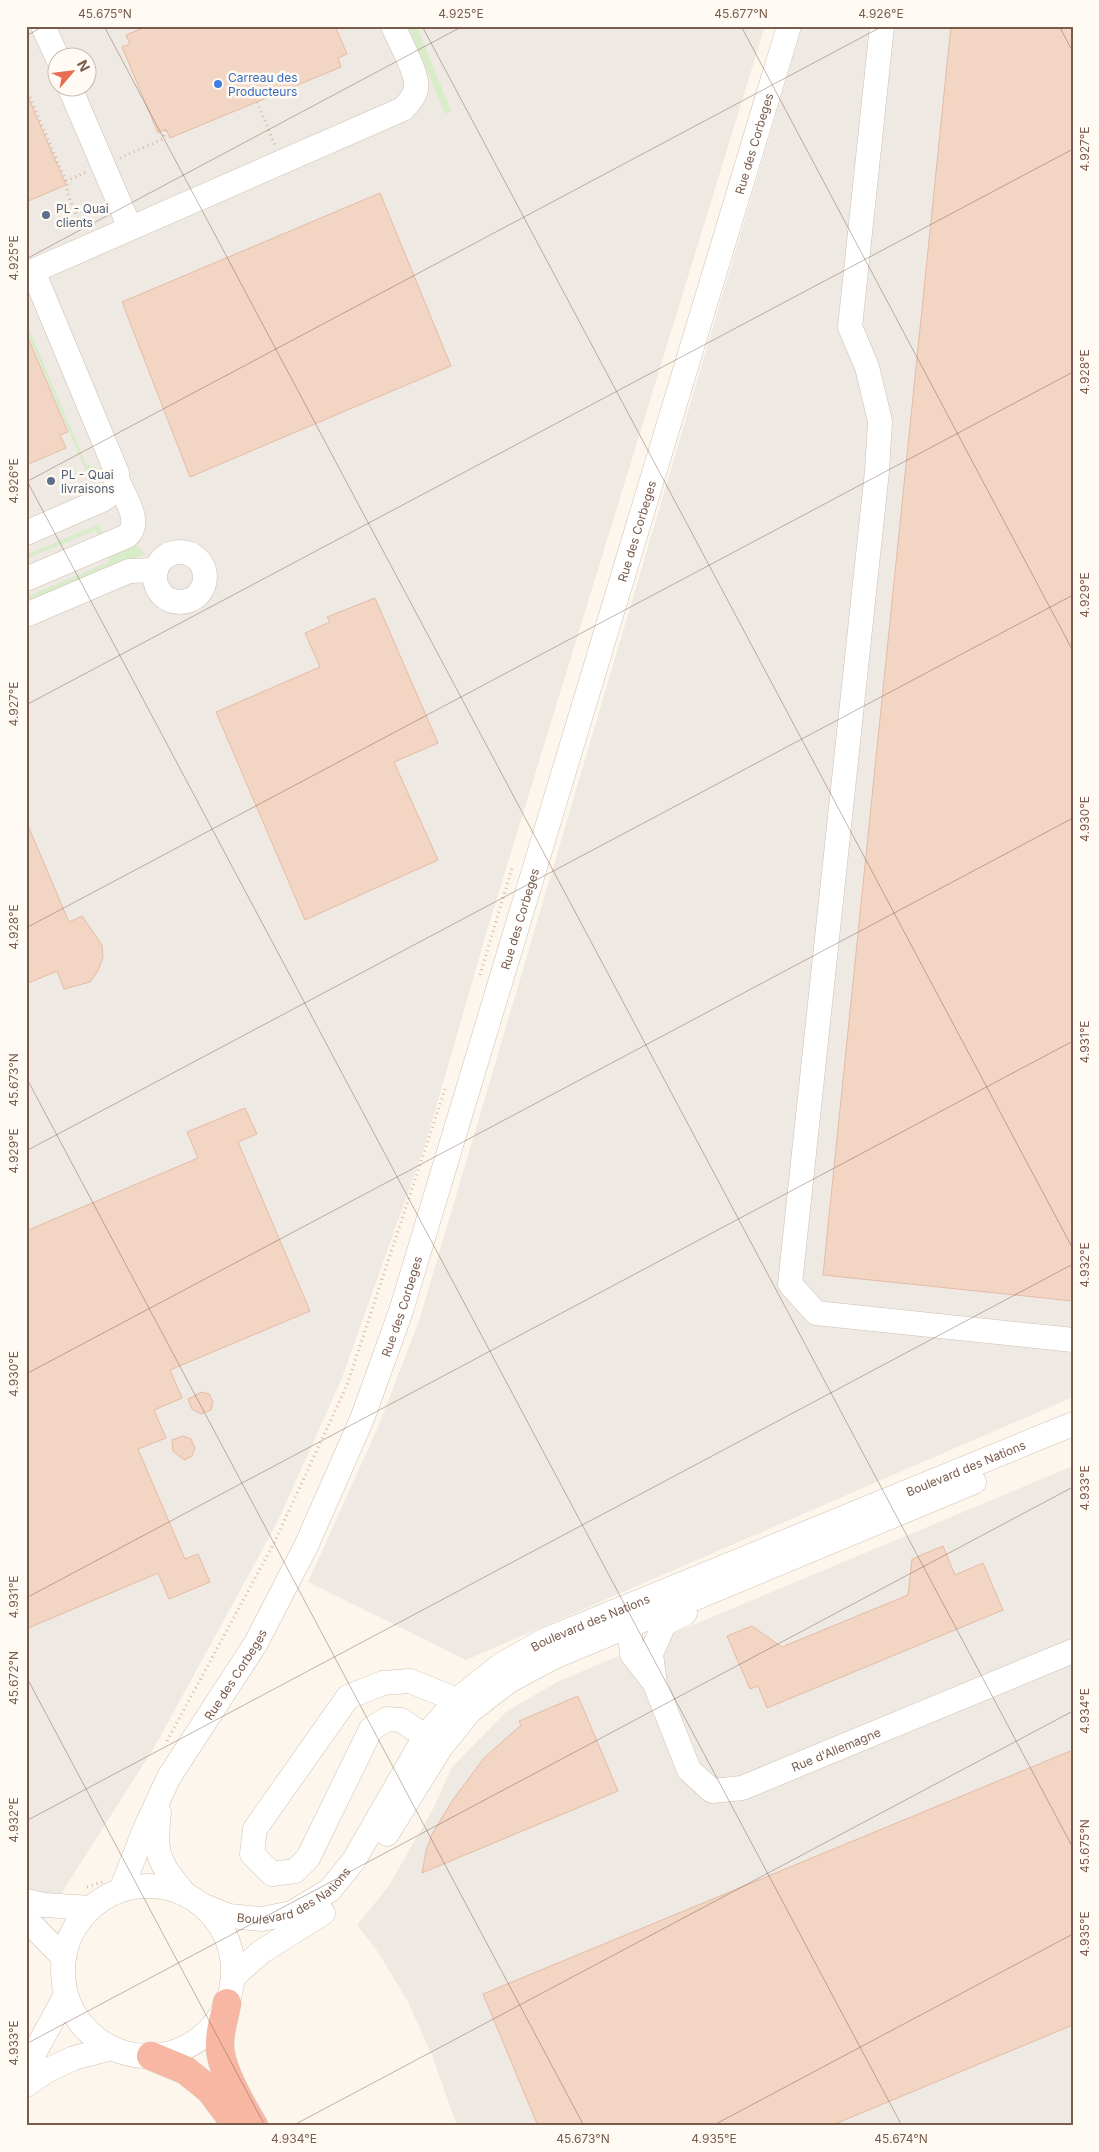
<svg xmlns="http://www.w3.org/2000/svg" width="1099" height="2152" viewBox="0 0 1099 2152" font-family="Inter,sans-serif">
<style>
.industrial{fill:#efe9e4;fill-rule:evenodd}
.green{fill:#d8ecc9}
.building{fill:#f3d5c3;stroke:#e6bba3}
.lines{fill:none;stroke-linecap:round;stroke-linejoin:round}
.minor-casing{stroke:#d1beb0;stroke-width:25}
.highway-casing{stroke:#dad1cd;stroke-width:29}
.path{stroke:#d9b8a5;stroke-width:3;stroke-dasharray:1 4;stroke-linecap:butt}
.minor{stroke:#fff;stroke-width:24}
.highway{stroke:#f7b7a3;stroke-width:28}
.ticks{fill:none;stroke:#7a5c4d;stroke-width:1;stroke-opacity:0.45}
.shop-dot{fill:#3f7fe0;stroke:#fffaf3;stroke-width:2}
.service-dot{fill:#5c6f8a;stroke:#fffaf3;stroke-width:2}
.labels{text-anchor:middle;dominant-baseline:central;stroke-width:5;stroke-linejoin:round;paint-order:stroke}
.shop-label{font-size:12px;fill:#366cbe;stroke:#fffaf3;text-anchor:start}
.street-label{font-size:12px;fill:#7a5c4d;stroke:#fffaf3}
.service-label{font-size:12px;fill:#4e5e75;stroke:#fffaf3;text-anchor:start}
.neatline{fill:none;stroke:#7a5c4d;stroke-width:2}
.ticks-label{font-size:12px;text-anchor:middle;fill:#7a5c4d}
</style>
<rect width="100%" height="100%" fill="#fdf6ec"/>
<path class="industrial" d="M26,26H765L486,934L426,1142L342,1378L277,1523L155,1746L26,1949ZM58,58H88V88H58Z
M802,26H1073V1397L466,1660L308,1582L378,1427L419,1321Z
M1073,1466V2126H457L431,2053L408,2002L378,1952L357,1925L388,1887L433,1809L452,1767L507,1711L559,1681Z"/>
<path class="green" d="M408,26H417L451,111L445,114Z
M26,322L86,464L102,469L101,477L91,483L26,330Z
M99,524L105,538L100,540L96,530L26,559V555Z
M133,541L145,554L26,604V597L109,562L106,553Z"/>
<path class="building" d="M148,26H335L347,54L338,58L341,67L170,138L166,129L158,133L122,47L130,44L126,35Z
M951,26H1073V1301L823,1275Z
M26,92L66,185L26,202Z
M380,193L451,366L190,477L122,302Z
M26,333L68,432L60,435L66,448L26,465Z
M375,598L438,743L394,762L438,860L305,920L216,712L320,667L305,633L330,622L327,617Z
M26,821L69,922L82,916L102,945L103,957L98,971L90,982L64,989L57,971L26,984Z
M245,1108L257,1134L238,1142L310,1311L170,1370L182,1398L154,1410L166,1438L138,1449L185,1559L198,1554L210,1582L169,1599L158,1573L26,1629V1231L198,1158L187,1132Z
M202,1392L209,1394L213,1402L211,1410L201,1414L192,1409L188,1399Z
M183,1436L191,1439L195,1448L192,1456L184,1460L173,1451L172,1440Z
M943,1546L955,1575L983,1563L1003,1610L767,1708L758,1686L750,1689L727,1636L752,1626L782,1647L908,1595L912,1559Z
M578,1696L618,1791L422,1873L426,1851L432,1834L452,1801L484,1758L521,1725L519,1721Z
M1073,1750V2025L830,2126H538L483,1994Z"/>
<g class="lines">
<defs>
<g id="minor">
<path d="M43,26L58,59"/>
<path d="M882,26L850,327L867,367L880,421L877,471L790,1284L816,1313L1073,1340"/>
<path d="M70,88L130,228"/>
<path d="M26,274L403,109C410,102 418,93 416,82C415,69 399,40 393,26"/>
<path d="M26,533L102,500C113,493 118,487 117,473L33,271"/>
<circle cx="180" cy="577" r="25"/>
<path d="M26,579L127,536C143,522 124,497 118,481"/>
<path d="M26,615L129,571L156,570"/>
<path d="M631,1613L628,1614L632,1654L654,1682"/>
<path id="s1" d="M685,1613L664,1624L651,1654L655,1684L689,1770L712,1791L742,1788L1073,1651"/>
<path d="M438,1745L401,1720L387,1719L371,1729L308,1858L295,1871L272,1874L252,1854L255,1829L348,1697L383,1683L410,1681L457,1700"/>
<path d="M159,1813C154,1855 158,1861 184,1893"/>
<path d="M387,1834L441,1747L470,1711L509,1681L554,1657L974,1482"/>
<circle cx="148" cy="1971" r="85"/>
<path id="s2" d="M121,1890L145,1829L169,1777L256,1643L307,1544L362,1419L401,1311L789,26"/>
<path d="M26,1901L44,1905L91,1908"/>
<path id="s3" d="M202,1905L229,1916L262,1919L292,1913L330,1890L354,1860L426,1735L457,1700L501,1665L545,1640L1073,1424"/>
<path d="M26,1925L34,1927L64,1958"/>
<path d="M233,1977L261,1952L323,1913"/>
<path d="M26,2068L66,1995"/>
<path d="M26,2085L48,2070L74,2058L112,2048"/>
</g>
<path id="highway" d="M227,2003C225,2016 220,2029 220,2042C218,2066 242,2106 254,2126
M151,2056L185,2070L210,2090L237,2126"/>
</defs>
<use href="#minor" class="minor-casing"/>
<use href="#highway" class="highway-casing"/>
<path class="path" d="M26,88L68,186L67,192L82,229
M257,102L275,145
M120,158L163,139L166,129
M66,181L86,172
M480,975L512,868
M167,1741L274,1543L347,1385L446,1086
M87,1887L102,1882"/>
<use href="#minor" class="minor"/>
<use href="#highway" class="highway"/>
</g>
<path class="ticks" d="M104,26L1073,1848M422,26L1073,1249M741,26L1073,651M1059,26L1073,52M26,36L44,26M26,259L463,26M26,479L902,2126M26,482L883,26M26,705L1073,149M26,928L1073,372M26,1077L584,2126M26,1151L1073,595M26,1374L1073,818M26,1598L1073,1041M26,1676L265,2126M26,1821L1073,1264M26,2044L1073,1487M292,2126L1073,1711M712,2126L1073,1934"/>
<circle class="shop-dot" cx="218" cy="84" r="5"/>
<g class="service-dot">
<circle cx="46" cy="215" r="5"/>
<circle cx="51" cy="481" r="5"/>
</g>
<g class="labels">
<g class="shop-label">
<text x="228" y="77">Carreau des<tspan x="228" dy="14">Producteurs</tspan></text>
</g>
<g class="street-label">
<text stroke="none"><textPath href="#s2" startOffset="1865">Rue des Corbeges</textPath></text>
<text stroke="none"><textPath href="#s2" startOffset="1460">Rue des Corbeges</textPath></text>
<text stroke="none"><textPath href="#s2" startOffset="1055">Rue des Corbeges</textPath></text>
<text stroke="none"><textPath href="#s2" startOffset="650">Rue des Corbeges</textPath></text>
<text stroke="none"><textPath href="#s3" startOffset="928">Boulevard des Nations</textPath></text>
<text stroke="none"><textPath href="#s3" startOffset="522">Boulevard des Nations</textPath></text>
<text stroke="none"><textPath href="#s2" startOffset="245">Rue des Corbeges</textPath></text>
<text stroke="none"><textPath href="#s1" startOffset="342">Rue d'Allemagne</textPath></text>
<text stroke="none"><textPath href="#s3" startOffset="101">Boulevard des Nations</textPath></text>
</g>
<g class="service-label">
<text x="56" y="208">PL - Quai<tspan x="56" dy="14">clients</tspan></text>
<text x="61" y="474">PL - Quai<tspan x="61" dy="14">livraisons</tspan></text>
</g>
</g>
<rect width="1099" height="2152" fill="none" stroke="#fffaf3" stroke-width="55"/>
<g transform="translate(72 72) rotate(62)"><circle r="24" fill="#fffaf3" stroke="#cabbb1"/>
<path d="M0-4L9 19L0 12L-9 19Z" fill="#e76f51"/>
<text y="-8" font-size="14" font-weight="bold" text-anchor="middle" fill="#7a5c4d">N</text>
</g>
<rect x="28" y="28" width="1044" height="2096" class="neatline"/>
<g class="ticks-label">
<text x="105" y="18">45.675°N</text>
<text x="461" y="18">4.925°E</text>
<text x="741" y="18">45.677°N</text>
<text x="881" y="18">4.926°E</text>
<text transform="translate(1085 149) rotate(-90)" y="4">4.927°E</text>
<text transform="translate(14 258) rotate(-90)" y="4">4.925°E</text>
<text transform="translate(1085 372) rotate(-90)" y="4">4.928°E</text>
<text transform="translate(14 481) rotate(-90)" y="4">4.926°E</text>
<text transform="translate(1085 595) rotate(-90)" y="4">4.929°E</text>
<text transform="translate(14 704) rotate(-90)" y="4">4.927°E</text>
<text transform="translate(1085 819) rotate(-90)" y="4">4.930°E</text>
<text transform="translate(14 927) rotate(-90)" y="4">4.928°E</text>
<text transform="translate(1085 1042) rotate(-90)" y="4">4.931°E</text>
<text transform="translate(14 1080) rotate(-90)" y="4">45.673°N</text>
<text transform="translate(14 1151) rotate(-90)" y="4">4.929°E</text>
<text transform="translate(1085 1265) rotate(-90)" y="4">4.932°E</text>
<text transform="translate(14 1374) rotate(-90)" y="4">4.930°E</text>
<text transform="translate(1085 1488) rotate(-90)" y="4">4.933°E</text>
<text transform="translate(14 1597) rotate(-90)" y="4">4.931°E</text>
<text transform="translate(14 1678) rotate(-90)" y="4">45.672°N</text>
<text transform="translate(1085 1711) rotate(-90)" y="4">4.934°E</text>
<text transform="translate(14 1820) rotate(-90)" y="4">4.932°E</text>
<text transform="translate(1085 1846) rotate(-90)" y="4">45.675°N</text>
<text transform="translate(1085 1934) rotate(-90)" y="4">4.935°E</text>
<text transform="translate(14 2043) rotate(-90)" y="4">4.933°E</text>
<text x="294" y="2143">4.934°E</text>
<text x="583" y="2143">45.673°N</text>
<text x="714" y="2143">4.935°E</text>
<text x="901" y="2143">45.674°N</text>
</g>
</svg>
